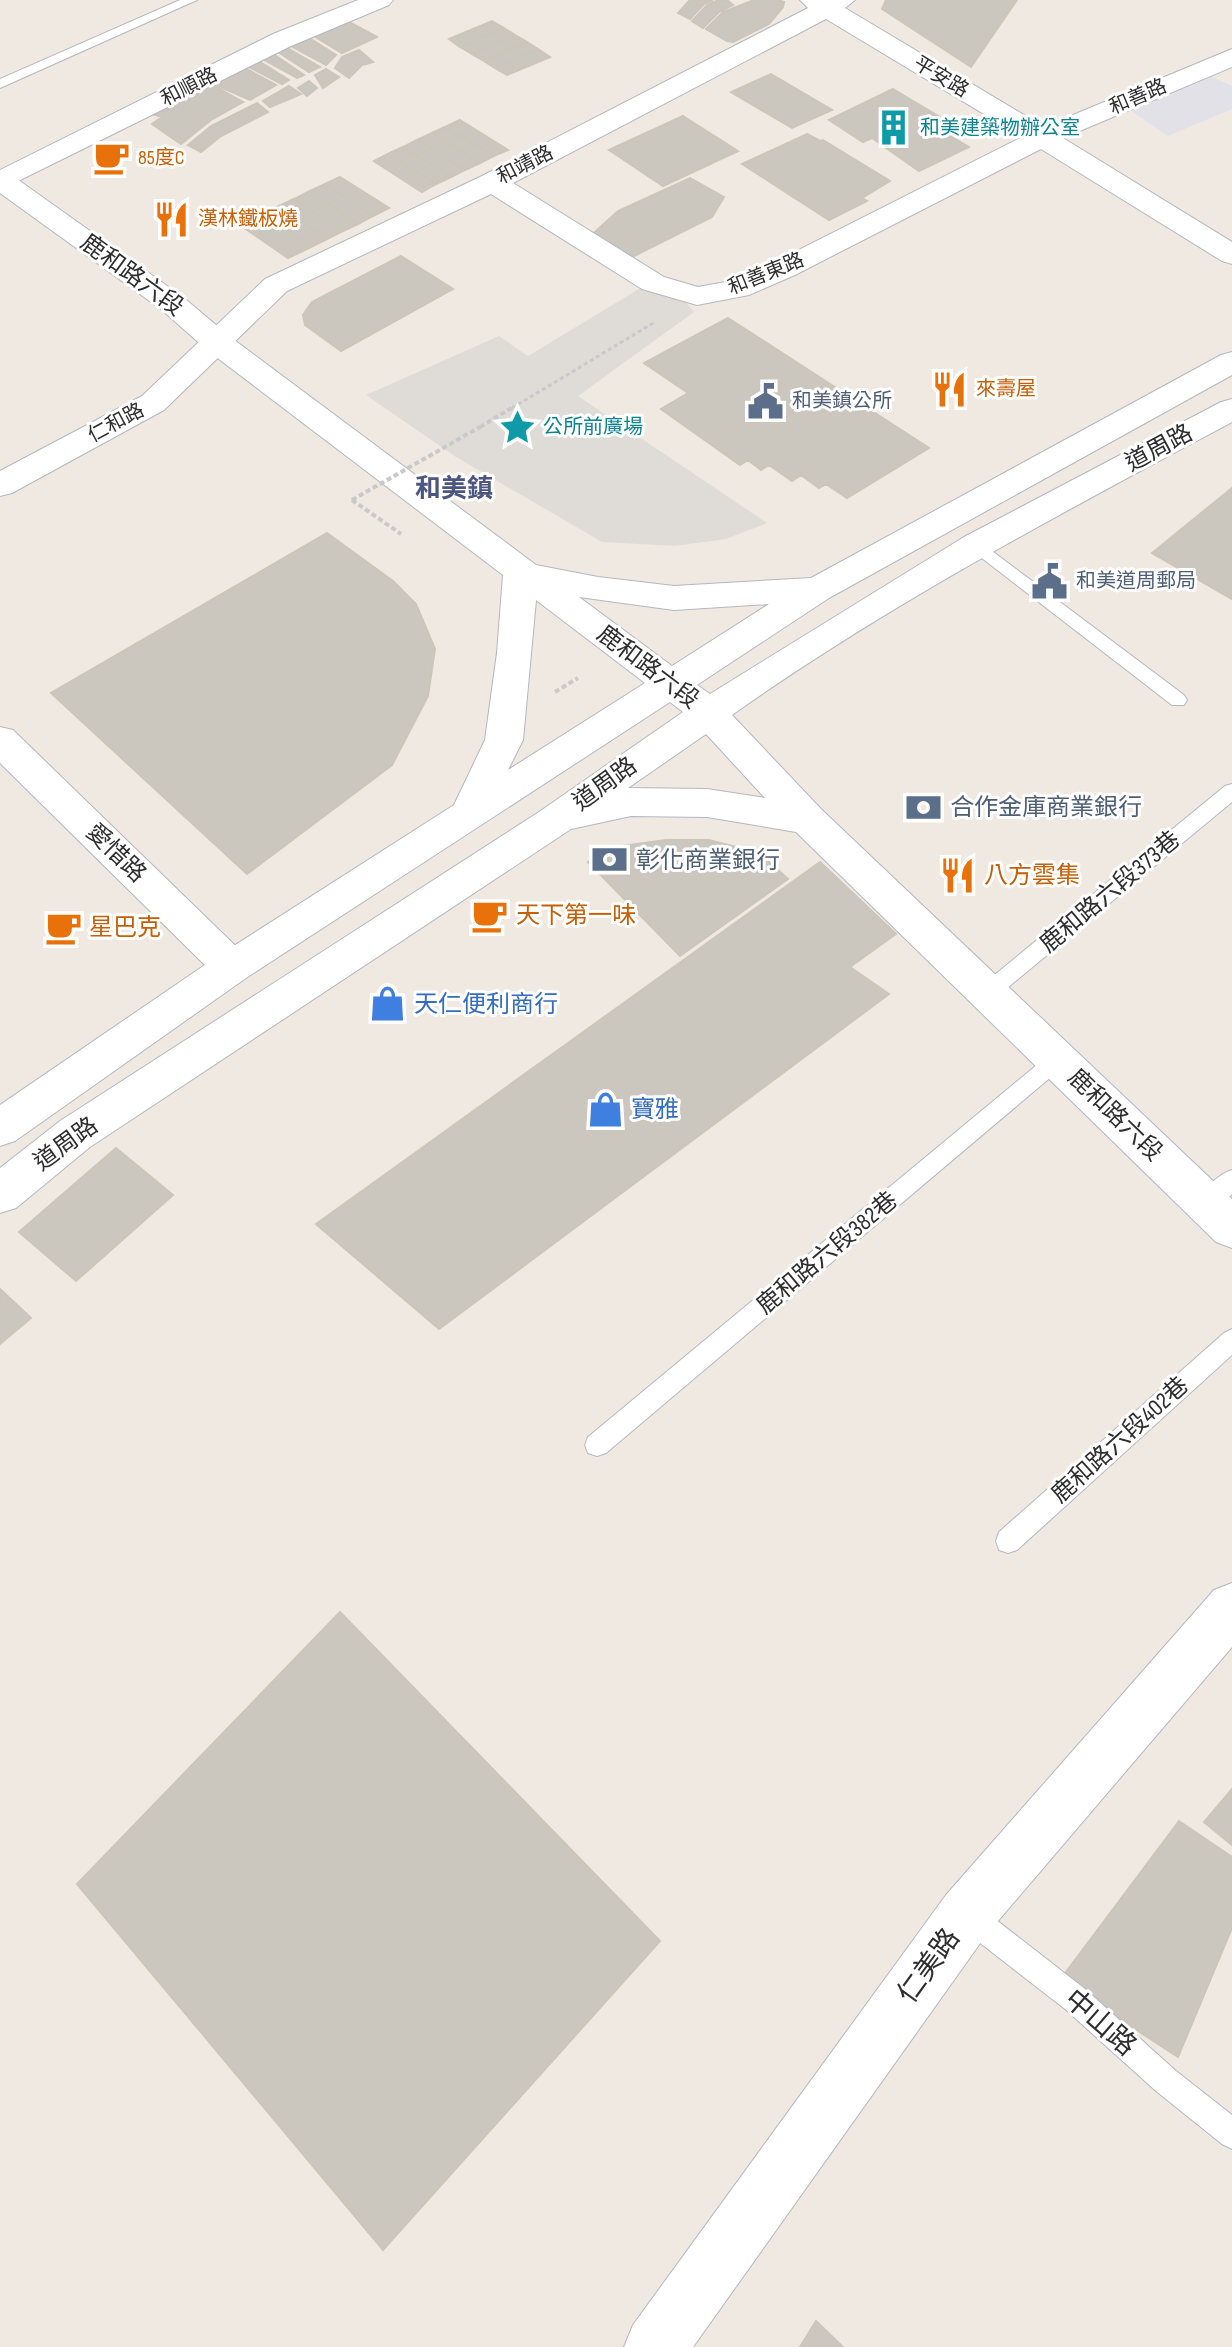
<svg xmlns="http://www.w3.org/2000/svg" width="1232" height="2347" viewBox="0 0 1232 2347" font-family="'Sofia Sans Condensed','Noto Sans TC',sans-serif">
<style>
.industrial{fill:#e3e1e8}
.plaza{fill:#dfdcd8}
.building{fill:#cbc7bf;stroke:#cbc5ba;stroke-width:2}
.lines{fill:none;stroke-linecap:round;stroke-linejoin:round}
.lane-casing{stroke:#b4b7c1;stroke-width:2}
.street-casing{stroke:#b4b7c1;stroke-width:2}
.secondary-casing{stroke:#b4b7c1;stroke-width:2}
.path-far1{stroke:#c9c9c9;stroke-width:3;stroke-dasharray:4 3;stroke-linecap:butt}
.path{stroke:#c9c9c9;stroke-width:4;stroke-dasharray:5 3;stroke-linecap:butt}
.lane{fill:#fff;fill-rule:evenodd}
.street{fill:#fff;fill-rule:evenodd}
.secondary{fill:#fff;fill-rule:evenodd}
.path-bridge{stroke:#c9c9c9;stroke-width:4;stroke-dasharray:5 3;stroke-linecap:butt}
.labels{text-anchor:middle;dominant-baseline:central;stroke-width:6;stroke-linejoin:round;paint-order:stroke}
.far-street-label{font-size:20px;fill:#2e2e2e;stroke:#fff}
.far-culture-label{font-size:20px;fill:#0d838f;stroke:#fff;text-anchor:start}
.far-food-label{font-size:20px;fill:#c56008;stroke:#fff;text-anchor:start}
.far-service-label{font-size:20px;fill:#4e5e75;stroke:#fff;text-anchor:start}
.street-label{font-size:24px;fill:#2e2e2e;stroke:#fff}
.service-label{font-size:24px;fill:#4e5e75;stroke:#fff;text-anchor:start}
.food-label{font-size:24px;fill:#c56008;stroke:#fff;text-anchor:start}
.shop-label{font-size:24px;fill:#366cbe;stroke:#fff;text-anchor:start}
.far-district-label{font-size:26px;font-weight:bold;fill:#4d5680;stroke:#fff}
.near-street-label{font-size:28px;fill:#2e2e2e;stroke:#fff}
</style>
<rect width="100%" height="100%" fill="#efe9e1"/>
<path class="industrial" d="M1208,75L1232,86V109L1168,136L1127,108Z"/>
<path class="plaza" d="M662,275L694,312L578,396L767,523L726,539L675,546L602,542L456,457L366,395L499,336L528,356Z"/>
<path class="building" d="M690,0H713L704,4L690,19L678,13Z
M719,0H727L733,5L719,12L703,28L692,21L707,5Z
M754,0H778L784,2L783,7L769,24L733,42L727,41L706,29L723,12Z
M886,0H1017L971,67L882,9Z
M347,21L377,37L342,53L309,33Z
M492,21L504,28L460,47L449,39Z
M504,28L515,35L472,54L460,47Z
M303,34L336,55L326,65L284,42Z
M515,35L527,42L484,61L472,54Z
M527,42L538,49L495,68L484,61Z
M282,45L320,67L309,72L272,48Z
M538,49L550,57L507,75L495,68Z
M359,50L373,62L362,65L349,78L335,68L342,57Z
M269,51L304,75L297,78L259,57Z
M257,60L289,80L282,84L245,65Z
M239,65L276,85L250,100L211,83Z
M326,69L339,77L323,88L315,75Z
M771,74L832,110L792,128L731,92Z
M205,81L243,102L211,120L181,144L152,124L162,117L152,114Z
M309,81L317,88L307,96L298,88Z
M289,86L301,94L270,107L263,101Z
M893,89L953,125L941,131L969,147L919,171L872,138L863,142L829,120Z
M257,103L268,112L221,136L201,152L188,145L211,126Z
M683,116L738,151L663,186L609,150Z
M460,120L508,150L494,156L445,127Z
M445,127L494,156L480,163L432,133Z
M432,133L480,163L465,170L417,140Z
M807,134L820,141L823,140L890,181L862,198L867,201L829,220L742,164Z
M417,140L465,170L451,177L403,147Z
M403,147L451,177L436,184L388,154Z
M388,154L436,184L422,192L374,161Z
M340,177L389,208L373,216L325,184Z
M690,178L724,197L712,217L622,262L586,240L618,211Z
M325,184L373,216L358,224L310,191Z
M310,191L358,224L343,231L294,199Z
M294,199L343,231L327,239L279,206Z
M279,206L327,239L311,247L263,213Z
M263,213L311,247L288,258L240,225Z
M401,256L453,289L341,351L305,325L303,315L312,302Z
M728,318L929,448L847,498L826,484L819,488L801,475L792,481L769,465L761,470L748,460L740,465L661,409L688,393L644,363Z
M1232,488V599L1152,553Z
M327,533L393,581L416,604L435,649L428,696L392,765L247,874L51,693Z
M666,840H709L759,853L788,879L680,956L588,862L622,846Z
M820,862L896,934L850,967L889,994L439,1329L316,1224Z
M116,1148L173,1195L76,1281L19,1232Z
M0,1289L31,1318L0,1344Z
M340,1612L660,1941L383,2250L77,1884Z
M1232,1789V1845L1204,1822Z
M1179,1821L1232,1857V1928L1178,2057L1060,1980Z
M816,2321L843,2347H800Z"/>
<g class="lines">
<defs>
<path id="lane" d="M180,0H197L0,88V79Z
M976,539L1184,695L1187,700L1184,705H1172L970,549L967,545Z
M1232,784V802L995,998L988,1000L981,998L978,992L981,986L1225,786Z
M1057,1051L1064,1054L1068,1060L1064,1066L606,1453L597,1456L588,1453L585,1445L588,1437L1050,1054Z
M1232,1170V1194C1222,1204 1214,1216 1199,1211L1196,1204C1202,1191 1218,1174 1232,1170Z
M1232,1329V1355L1017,1550L1008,1553L999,1550L996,1541L999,1532L1224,1333Z
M967,1901L977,1905L1085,1989L1176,2071L1232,2115V2149L1222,2144L1156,2091L1065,2009L957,1925L953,1915L957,1905Z"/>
<path id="street" d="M358,0H393L389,5L291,46L0,190V170L273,34Z
M800,0H855L845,8L1044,127L1232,49V67L1063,138L1232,242V264L1222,261L1041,149L795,275L749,295L697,305L642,289L491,194L287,291L164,410L12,493L0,496V471L142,396L265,279L482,176L808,8ZM826,19L1022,137L773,263L731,281L698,287L664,277L513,183Z
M0,727L13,730L246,956L252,967L246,978L232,983L218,978L0,763Z
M1232,1583V1647L986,1935L693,2347H624L633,2325L946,1895L1214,1590Z"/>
<path id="secondary" d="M0,171L10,174L184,298L229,336L536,565L598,577L674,586L811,578L1221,355L1232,352V375L829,598L697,685L710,694L964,537L1221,402L1232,399V422C1062,513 890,603 732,715L821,809L1232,1199V1248L1216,1242L796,832L707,817L631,816L571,829L90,1147L16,1208L0,1213V1168L60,1121L539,812L683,712L670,702L246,978L15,1141L0,1146V1105L218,956L454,805L485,740L497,653L503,575L207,350L162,310L0,193ZM579,597L674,610L769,604L672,666ZM536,600L645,683L508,770L523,740ZM706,734L765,798L707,789L628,788Z"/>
</defs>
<use href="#lane" class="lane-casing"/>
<use href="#street" class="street-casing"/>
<use href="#secondary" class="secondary-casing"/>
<path class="path-far1" d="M512,408L655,322"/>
<path class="path" d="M480,427L515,406
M352,500L401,534
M555,692L578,678"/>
<use href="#lane" class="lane"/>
<use href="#street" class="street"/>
<use href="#secondary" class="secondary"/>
<path class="path-bridge" d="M352,500L480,427"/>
</g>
<defs>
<symbol id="building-bare" viewBox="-9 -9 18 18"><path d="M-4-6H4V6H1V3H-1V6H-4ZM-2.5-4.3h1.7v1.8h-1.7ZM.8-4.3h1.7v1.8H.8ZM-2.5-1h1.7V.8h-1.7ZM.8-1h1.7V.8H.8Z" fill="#0f9aa8" stroke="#fff" stroke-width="2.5" paint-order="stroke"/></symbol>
<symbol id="cafe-bare" viewBox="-9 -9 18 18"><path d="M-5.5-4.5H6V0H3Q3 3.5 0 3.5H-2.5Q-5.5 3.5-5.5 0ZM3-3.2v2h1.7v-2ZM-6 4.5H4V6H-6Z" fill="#e8710a" stroke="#fff" stroke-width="2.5" paint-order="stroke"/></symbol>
<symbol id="restaurant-bare" viewBox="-9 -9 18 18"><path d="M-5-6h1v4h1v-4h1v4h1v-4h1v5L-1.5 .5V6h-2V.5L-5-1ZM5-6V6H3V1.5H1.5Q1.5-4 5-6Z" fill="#e8710a" stroke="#fff" stroke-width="2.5" paint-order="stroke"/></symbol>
<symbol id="civic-bare" viewBox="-9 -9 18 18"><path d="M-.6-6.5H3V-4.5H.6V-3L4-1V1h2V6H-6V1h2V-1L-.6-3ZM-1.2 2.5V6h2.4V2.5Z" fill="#5c6f8a" stroke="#fff" stroke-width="2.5" paint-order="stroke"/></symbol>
<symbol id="sight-bare" viewBox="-9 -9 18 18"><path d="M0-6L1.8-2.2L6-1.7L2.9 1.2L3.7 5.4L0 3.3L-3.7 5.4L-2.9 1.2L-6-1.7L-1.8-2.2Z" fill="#0f9aa8" stroke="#fff" stroke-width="2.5" paint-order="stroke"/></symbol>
<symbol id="bank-bare" viewBox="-9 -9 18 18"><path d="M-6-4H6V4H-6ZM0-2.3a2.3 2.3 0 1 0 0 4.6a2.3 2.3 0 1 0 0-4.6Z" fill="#5c6f8a" stroke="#fff" stroke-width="2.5" paint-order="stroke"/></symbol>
<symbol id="shop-bare" viewBox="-9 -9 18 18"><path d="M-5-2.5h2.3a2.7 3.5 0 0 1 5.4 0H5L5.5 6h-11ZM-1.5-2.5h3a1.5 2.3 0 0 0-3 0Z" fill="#3f7fe0" stroke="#fff" stroke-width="2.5" paint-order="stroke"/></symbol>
</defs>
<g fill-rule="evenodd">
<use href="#building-bare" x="868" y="102" width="51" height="51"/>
<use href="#cafe-bare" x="86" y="132" width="51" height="51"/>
<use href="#restaurant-bare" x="146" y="194" width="51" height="51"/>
<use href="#restaurant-bare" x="924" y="364" width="51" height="51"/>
<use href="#civic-bare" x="740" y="376" width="51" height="51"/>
<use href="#sight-bare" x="492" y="402" width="51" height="51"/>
<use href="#civic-bare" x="1024" y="556" width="51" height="51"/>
<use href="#bank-bare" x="898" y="782" width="51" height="51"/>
<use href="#bank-bare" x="584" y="834" width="51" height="51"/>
<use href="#restaurant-bare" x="932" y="850" width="51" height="51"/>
<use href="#cafe-bare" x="464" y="890" width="51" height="51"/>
<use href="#cafe-bare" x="38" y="902" width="51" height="51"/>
<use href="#shop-bare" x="362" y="978" width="51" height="51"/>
<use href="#shop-bare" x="580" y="1084" width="51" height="51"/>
</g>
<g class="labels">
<g class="far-street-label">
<text transform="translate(941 77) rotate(31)">平安路</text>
<text transform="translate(189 87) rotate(-27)">和順路</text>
<text transform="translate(1138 97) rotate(-23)">和善路</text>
<text transform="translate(525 165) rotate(-27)">和靖路</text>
<text transform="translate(766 274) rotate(-22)">和善東路</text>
<text transform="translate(116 423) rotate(-28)">仁和路</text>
</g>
<g class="far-culture-label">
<text x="920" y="128">和美建築物辦公室</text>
<text x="543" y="427">公所前廣場</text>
</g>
<g class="far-food-label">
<text x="138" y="158">85度C</text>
<text x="198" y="219">漢林鐵板燒</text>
<text x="976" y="389">來壽屋</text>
</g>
<g class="far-service-label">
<text x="792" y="401">和美鎮公所</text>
<text x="1076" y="581">和美道周郵局</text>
</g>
<g class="street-label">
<text transform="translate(132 275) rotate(36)">鹿和路六段</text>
<text transform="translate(1159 448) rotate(-28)">道周路</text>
<text transform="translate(648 667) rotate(37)">鹿和路六段</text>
<text transform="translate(605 784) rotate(-36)">道周路</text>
<text transform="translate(116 853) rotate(44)">愛惜路</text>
<text transform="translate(1110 892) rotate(-40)">鹿和路六段373巷</text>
<text transform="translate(1115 1115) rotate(44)">鹿和路六段</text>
<text transform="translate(66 1144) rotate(-36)">道周路</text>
<text transform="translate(827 1253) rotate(-40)">鹿和路六段382巷</text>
<text transform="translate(1120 1440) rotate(-42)">鹿和路六段402巷</text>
</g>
<g class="service-label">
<text x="950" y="807">合作金庫商業銀行</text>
<text x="636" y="860">彰化商業銀行</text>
</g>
<g class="food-label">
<text x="984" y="875">八方雲集</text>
<text x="516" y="915">天下第一味</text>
<text x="89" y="927">星巴克</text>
</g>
<g class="shop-label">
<text x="414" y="1004">天仁便利商行</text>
<text x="631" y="1109">寶雅</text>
</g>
<g class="far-district-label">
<text x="454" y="489">和美鎮</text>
</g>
<g class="near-street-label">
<text transform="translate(929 1966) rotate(-54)">仁美路</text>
<text transform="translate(1100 2023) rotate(41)">中山路</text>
</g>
</g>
</svg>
